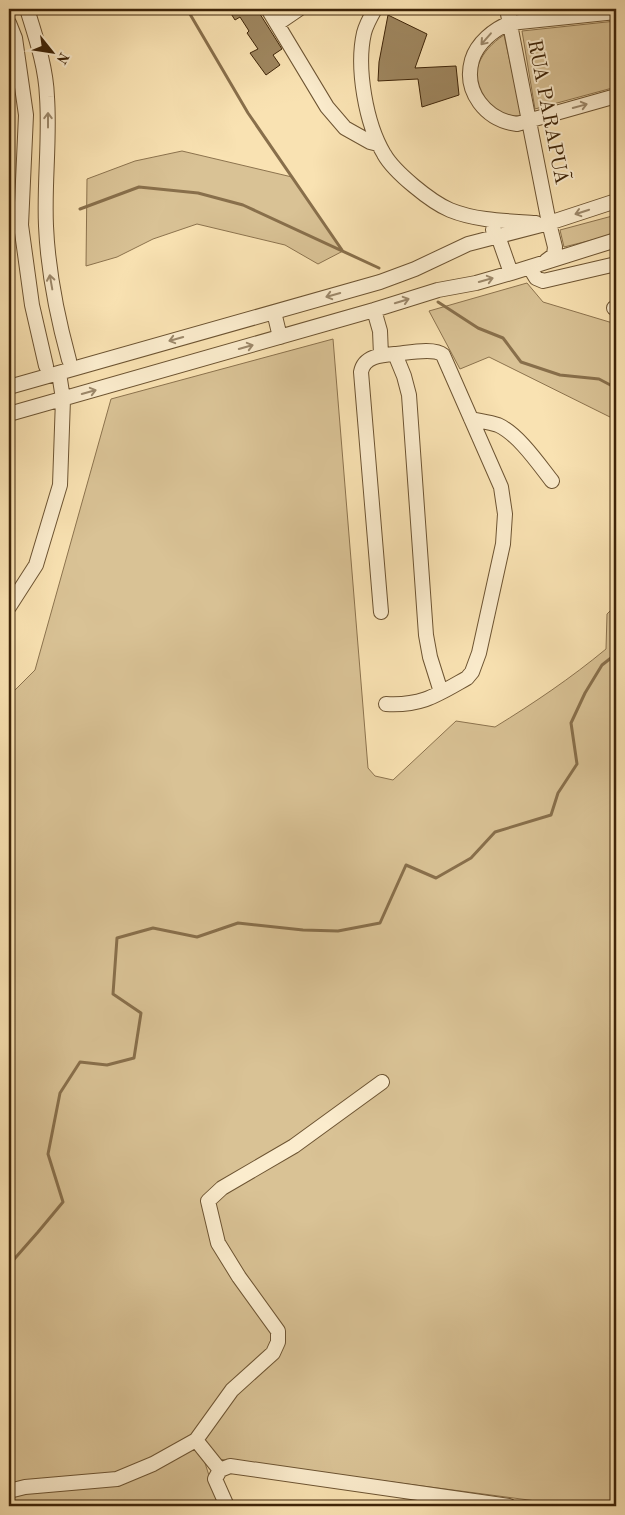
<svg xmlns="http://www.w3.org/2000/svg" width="625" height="1515" viewBox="0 0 625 1515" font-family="'Old Standard TT',serif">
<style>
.green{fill:#d9c295;stroke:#8c734e}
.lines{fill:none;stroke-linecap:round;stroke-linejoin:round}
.stream{stroke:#886f4b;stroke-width:3}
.building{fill:#9f8760;stroke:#3e2408}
.minor-casing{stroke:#6d5432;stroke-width:16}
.minor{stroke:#fbeccd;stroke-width:14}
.oneway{stroke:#9c886a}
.labels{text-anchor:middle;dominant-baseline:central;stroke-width:4;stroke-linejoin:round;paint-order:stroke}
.street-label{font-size:20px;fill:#3e2408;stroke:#fbeccd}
</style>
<rect width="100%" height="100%" fill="#f9e2b2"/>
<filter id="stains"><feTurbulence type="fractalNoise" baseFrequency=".004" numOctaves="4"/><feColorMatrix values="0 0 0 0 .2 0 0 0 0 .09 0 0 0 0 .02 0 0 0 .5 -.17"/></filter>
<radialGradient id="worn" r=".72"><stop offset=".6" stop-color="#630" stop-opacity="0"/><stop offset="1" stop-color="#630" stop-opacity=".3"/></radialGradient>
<path class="green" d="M616,21V87L535,109L522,31Z
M504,35L522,116C516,116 508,116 502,113C496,110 491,105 487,100C465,76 481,50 504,35Z
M182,151L292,177L343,251L318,264L285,245L197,224L153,239L117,257L86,266L87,179L135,161Z
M616,215V234L564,247L560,230Z
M527,283L543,302L616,324V420L489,357L460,369L429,311Z
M333,339L368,768L375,776L393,780L456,721L495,727C534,703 571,678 606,649L607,614L616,605V1506H574L203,1457L219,1506H9V696L35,670L111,399Z"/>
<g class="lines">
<path class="stream" d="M187,9L248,113L342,250
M80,209L139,187L198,193L243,205L379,268
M438,302L478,328L503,338L521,362L560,375L599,379L616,388
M9,1265L38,1232L63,1202L48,1154L60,1093L80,1062L107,1065L134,1058L141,1013L113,994L117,938L153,928L197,937L238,923L303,930L338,931L380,923L406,865L436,878L471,858L495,832L551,815L558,793L577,764L571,723L585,693L602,665L616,654"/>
</g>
<path class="building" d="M228,9H259L260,14L282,49L273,55L280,65L266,75L250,53L258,49L247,33L249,31L240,17L235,20Z
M388,15L427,34L415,68L456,66L459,95L422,107L418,79L378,81L379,62Z"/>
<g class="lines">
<defs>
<path id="minor" d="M27,9C36,38 46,67 47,97C50,140 44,183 46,226C48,272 57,316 69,360
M268,9L327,107L345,128L370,142L378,144
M375,9C371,16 366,25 364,33C356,68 366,124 384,154C394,172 431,202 450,210C477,221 507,221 536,223
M507,9L549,223L555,247L554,255L546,261
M616,12L510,23C494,29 477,43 472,60C463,92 486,120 517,124L616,96
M9,23L15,38L26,115L21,225L32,305L46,366
M277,24L299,9
M493,230L498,236L511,273
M530,268L536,278L543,281L616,264
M614,308H616
M374,310L380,331L381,355
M274,312L280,337
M9,387L380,282L415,269L468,244L549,223L616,201
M9,414L374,310L438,290L476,283L511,273L616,240
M471,419C480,421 490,422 498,425C518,434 538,463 552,481
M9,607L36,565L60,485L63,399L59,373
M381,612L361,372C364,356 381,355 395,354L404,376L409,395L426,635L430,657L441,692
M386,704C422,706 437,695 467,678L472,672L479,653L503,544L505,514L501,487L443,355C434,347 407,353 395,354
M196,1440L220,1470
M9,1491L25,1487L117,1479L153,1464L196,1440L232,1390L273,1353L278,1342V1331L239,1277L218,1243L208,1201L222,1188L294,1146L382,1082
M227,1506L215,1479L220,1470L230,1466L509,1506"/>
</defs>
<use href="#minor" class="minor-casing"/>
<use href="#minor" class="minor"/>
</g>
<defs><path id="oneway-shaft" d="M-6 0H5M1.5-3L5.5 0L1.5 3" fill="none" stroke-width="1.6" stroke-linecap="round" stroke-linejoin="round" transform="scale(1.25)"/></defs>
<g class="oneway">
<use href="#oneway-shaft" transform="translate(486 39) rotate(131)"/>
<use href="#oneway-shaft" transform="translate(580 106) rotate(-15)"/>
<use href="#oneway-shaft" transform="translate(48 120) rotate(-90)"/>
<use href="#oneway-shaft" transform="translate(582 212) rotate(162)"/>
<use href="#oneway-shaft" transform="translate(486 280) rotate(-16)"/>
<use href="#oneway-shaft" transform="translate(51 282) rotate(-100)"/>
<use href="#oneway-shaft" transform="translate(333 295) rotate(164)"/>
<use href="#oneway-shaft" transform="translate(402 301) rotate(-17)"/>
<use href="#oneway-shaft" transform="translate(176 339) rotate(164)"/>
<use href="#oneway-shaft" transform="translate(246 347) rotate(-16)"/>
<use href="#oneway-shaft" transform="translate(89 392) rotate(-16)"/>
</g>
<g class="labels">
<g class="street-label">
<text transform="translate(547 112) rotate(79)">RUA PARAPUÃ</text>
</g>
</g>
<rect width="625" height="1515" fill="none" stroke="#f9e2b2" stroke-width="30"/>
<rect x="10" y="10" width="605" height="1495" fill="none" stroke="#3e2408" stroke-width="2.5"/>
<rect x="15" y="15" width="595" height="1485" fill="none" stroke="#3e2408"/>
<g transform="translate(52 52) rotate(120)" stroke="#fbeccd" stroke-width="4" paint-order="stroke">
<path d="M0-4L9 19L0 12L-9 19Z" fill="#3e2408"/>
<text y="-8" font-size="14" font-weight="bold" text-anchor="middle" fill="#3e2408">N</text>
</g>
<rect width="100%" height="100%" filter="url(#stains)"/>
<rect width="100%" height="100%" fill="url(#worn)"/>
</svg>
